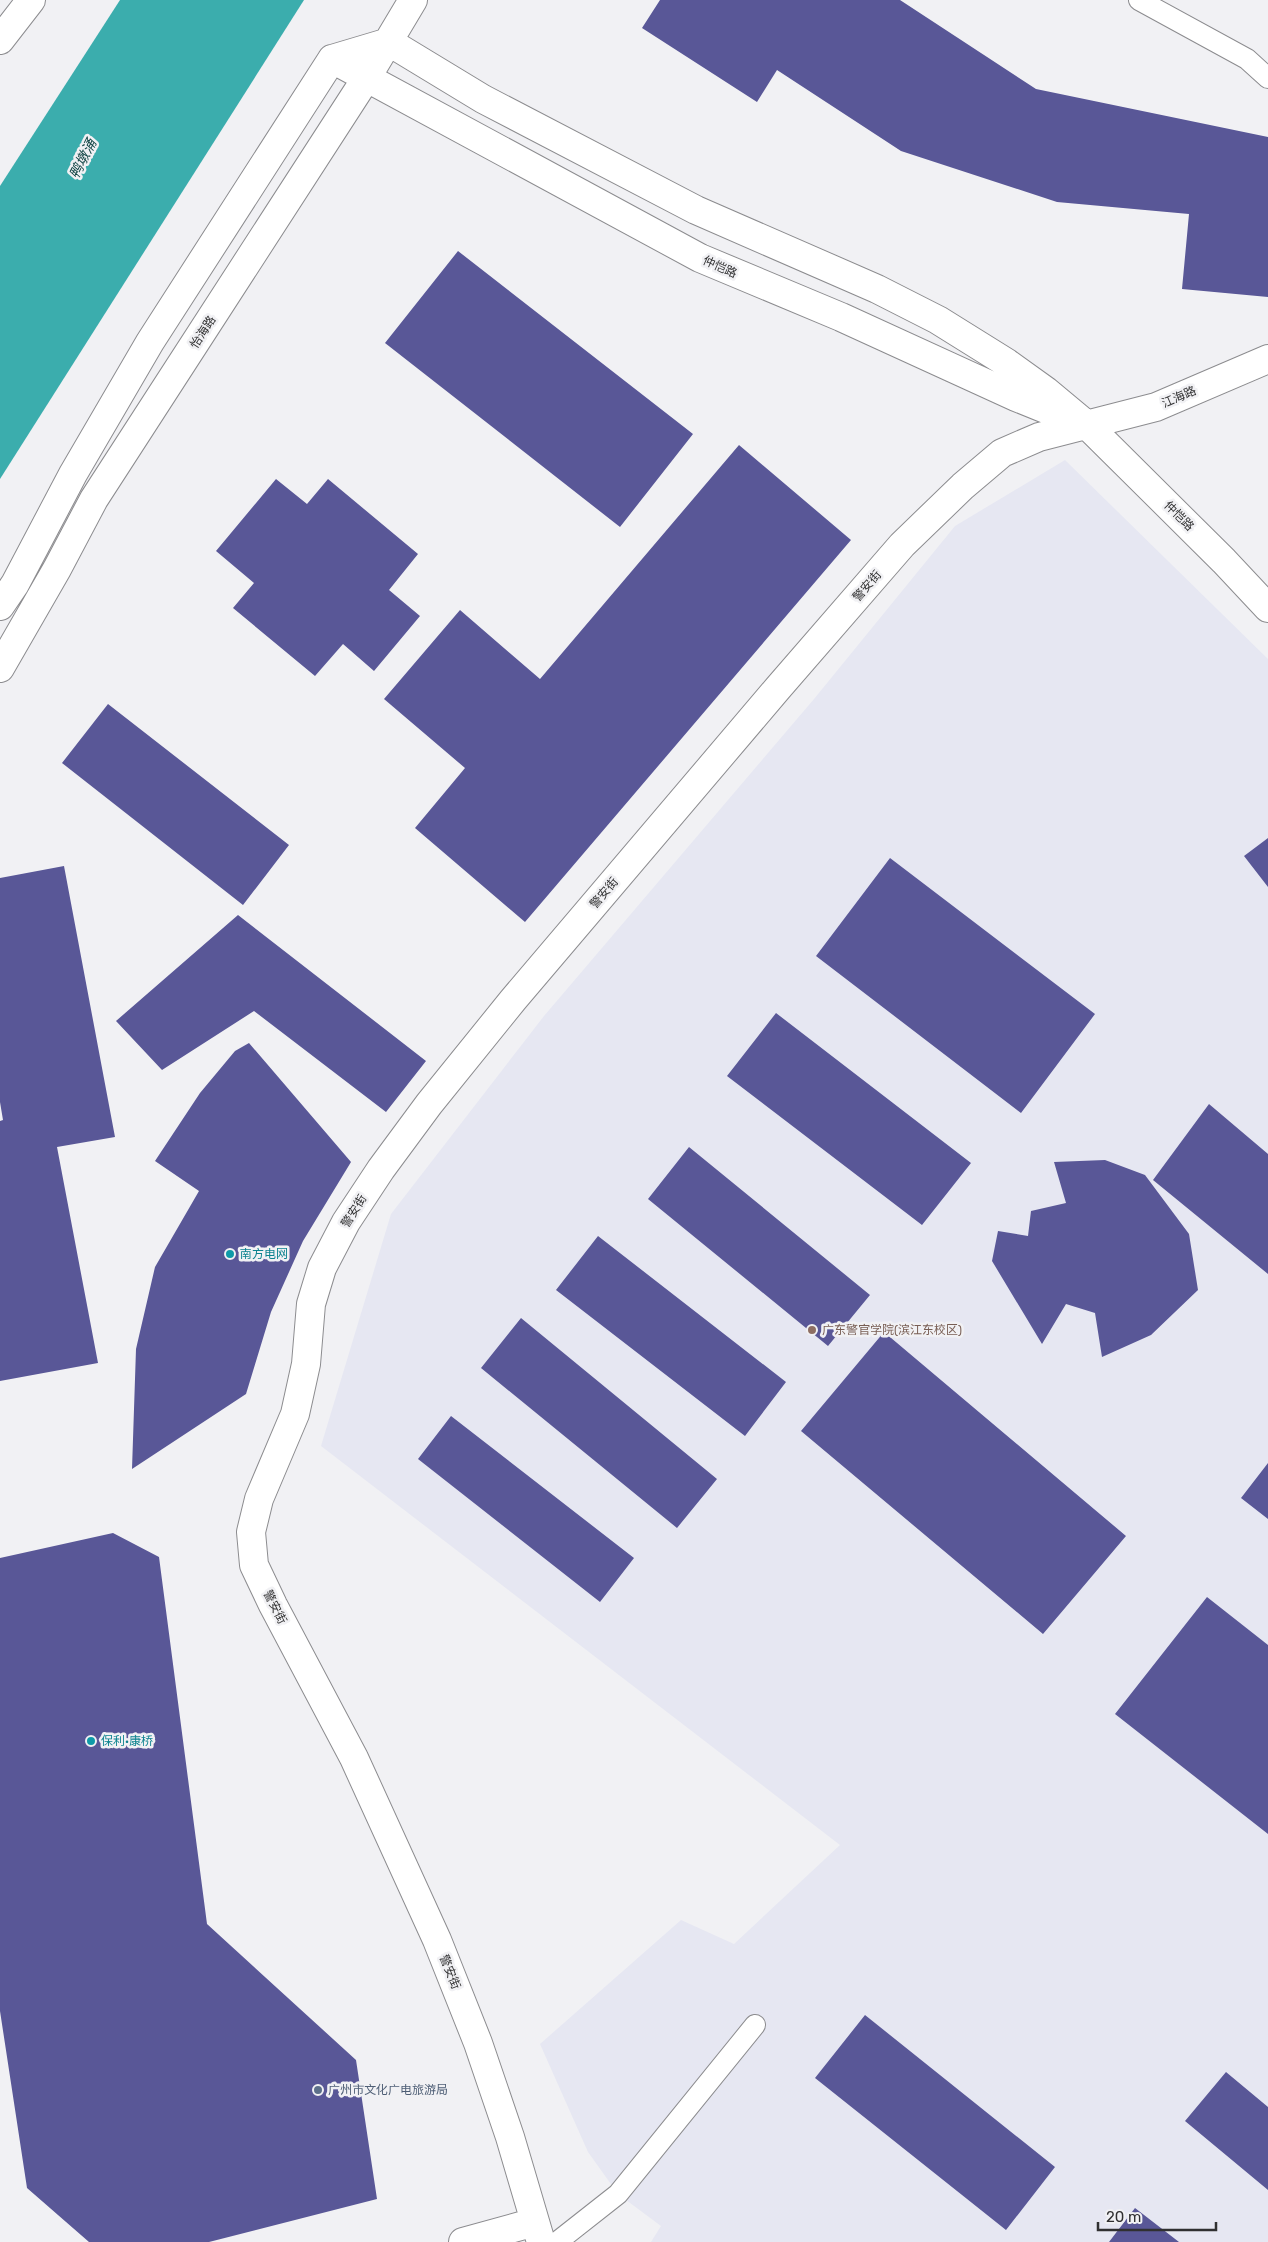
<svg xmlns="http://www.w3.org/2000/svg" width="1268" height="2242" viewBox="0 0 1268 2242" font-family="Rubik,'Noto Sans SC',sans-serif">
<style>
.built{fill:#e6e7f2}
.water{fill:#3badad}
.building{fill:#595797}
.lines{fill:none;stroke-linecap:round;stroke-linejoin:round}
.service-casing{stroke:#8c8c8f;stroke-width:22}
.tertiary-casing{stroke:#8c8c8f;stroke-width:30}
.service{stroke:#fff;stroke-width:20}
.tertiary{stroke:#fff;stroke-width:28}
.culture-dot{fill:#0f9aa8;stroke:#f1f1f4;stroke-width:2}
.education-dot{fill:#8d6e63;stroke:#f1f1f4;stroke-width:2}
.service-dot{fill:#5c6f8a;stroke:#f1f1f4;stroke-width:2}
.labels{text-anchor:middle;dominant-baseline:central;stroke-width:5;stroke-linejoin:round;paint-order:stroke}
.street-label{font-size:12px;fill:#303031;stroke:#f1f1f4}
.culture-label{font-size:12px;fill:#0d838f;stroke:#f1f1f4;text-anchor:start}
.education-label{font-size:12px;fill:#785e54;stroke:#f1f1f4;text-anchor:start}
.service-label{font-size:12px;fill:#4e5e75;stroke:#f1f1f4;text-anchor:start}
.water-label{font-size:14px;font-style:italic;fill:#0e4242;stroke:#f1f1f4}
</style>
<rect width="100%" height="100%" fill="#f1f1f4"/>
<path class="built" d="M1065,460L1268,659V2242H651L661,2226L618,2194L588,2152L540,2044L681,1920L734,1944L840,1845L321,1446L391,1214L544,1016L814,699L955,526Z"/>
<path class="water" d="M120,0H304L0,479V186Z"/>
<path class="building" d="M660,0H900L1036,89L1268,137V297L1182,289L1189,214L1057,202L901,151L777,70L757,102L642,28Z
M458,251L693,434L620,527L385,343Z
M739,445L851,540L525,922L415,828L465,768L384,699L460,610L540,679Z
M276,479L307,504L328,479L418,554L389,590L420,616L374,671L343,644L315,676L233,608L254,583L216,551Z
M108,704L289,845L243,905L62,763Z
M1268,838V887L1244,856Z
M890,858L1095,1014L1021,1113L816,956Z
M64,866L115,1137L57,1147L98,1363L0,1381V1121L3,1120L0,1102V878Z
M238,915L426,1061L386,1112L254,1011L162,1070L116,1021Z
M776,1013L971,1163L922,1225L727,1076Z
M249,1043L351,1162L303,1241L271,1312L246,1394L132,1469L136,1349L155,1267L199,1191L155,1161L200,1093L235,1051Z
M1209,1104L1268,1154V1274L1153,1180Z
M689,1147L870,1295L828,1346L648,1199Z
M1105,1160L1145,1175L1189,1234L1198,1290L1151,1335L1102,1357L1095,1313L1066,1304L1042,1344L992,1261L998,1231L1028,1236L1031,1211L1066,1203L1054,1162Z
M598,1236L786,1382L745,1436L556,1290Z
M521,1318L717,1479L677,1528L481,1368Z
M884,1332L1126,1536L1043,1634L801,1431Z
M451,1416L634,1558L600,1602L418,1459Z
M1268,1463V1519L1241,1498Z
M113,1533L159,1557L207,1924L356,2060L377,2199L209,2242H89L27,2188L0,2011V1558Z
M1207,1597L1268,1645V1834L1115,1714Z
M865,2015L1055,2167L1006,2230L815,2078Z
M1226,2072L1268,2107V2190L1185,2121Z
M1135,2208L1179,2242H1109Z"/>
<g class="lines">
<defs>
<path id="service" d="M1139,0L1247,59L1268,78
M557,2242L618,2194L755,2025"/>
<path id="tertiary" d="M0,40L31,0
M332,59L389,42L483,99L696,210L877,289L938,320L1007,363L1046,391L1088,426L1224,561L1268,608
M332,59L700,258L841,317L1016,397L1063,416
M0,606L15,584L73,474L150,342L332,59
M0,668L57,569L94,499L367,77L413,0
M463,2242L535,2222
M541,2242L510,2137L478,2043L437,1940L354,1758L273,1605L254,1565L251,1532L259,1499L295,1414L306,1364L311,1304L322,1268L346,1222L381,1169L429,1104L513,1000L778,688L902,545L963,486L1002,453L1039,437L1156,407L1268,359"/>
</defs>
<use href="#service" class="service-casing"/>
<use href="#tertiary" class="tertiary-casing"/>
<use href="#service" class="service"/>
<use href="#tertiary" class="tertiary"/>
</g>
<g class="culture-dot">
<circle cx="230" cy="1254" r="5"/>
<circle cx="91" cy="1741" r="5"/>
</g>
<circle class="education-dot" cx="812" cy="1330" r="5"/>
<circle class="service-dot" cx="318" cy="2090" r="5"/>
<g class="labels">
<g class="street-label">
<text transform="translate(720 267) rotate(24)">仲恺路</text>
<text transform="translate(203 332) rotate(-57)">怡海路</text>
<text transform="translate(1179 397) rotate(-23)">江海路</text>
<text transform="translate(1179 516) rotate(45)">仲恺路</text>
<text transform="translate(867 586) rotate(-49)">警安街</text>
<text transform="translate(604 893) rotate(-50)">警安街</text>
<text transform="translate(354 1211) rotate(-58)">警安街</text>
<text transform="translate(275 1607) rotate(63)">警安街</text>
<text transform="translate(450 1972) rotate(68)">警安街</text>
</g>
<g class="culture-label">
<text x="240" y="1254">南方电网</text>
<text x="101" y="1741">保利·康桥</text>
</g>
<g class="education-label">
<text x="822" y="1330">广东警官学院(滨江东校区)</text>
</g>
<g class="service-label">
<text x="328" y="2090">广州市文化广电旅游局</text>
</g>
<g class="water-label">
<text transform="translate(83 159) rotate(-63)">鸭墩涌</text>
</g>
</g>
<path d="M1098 2222v8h118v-8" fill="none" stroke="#303031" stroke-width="2.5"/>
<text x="1106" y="2222" font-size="15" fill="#303031" stroke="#f1f1f4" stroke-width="4" paint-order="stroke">20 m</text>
</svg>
